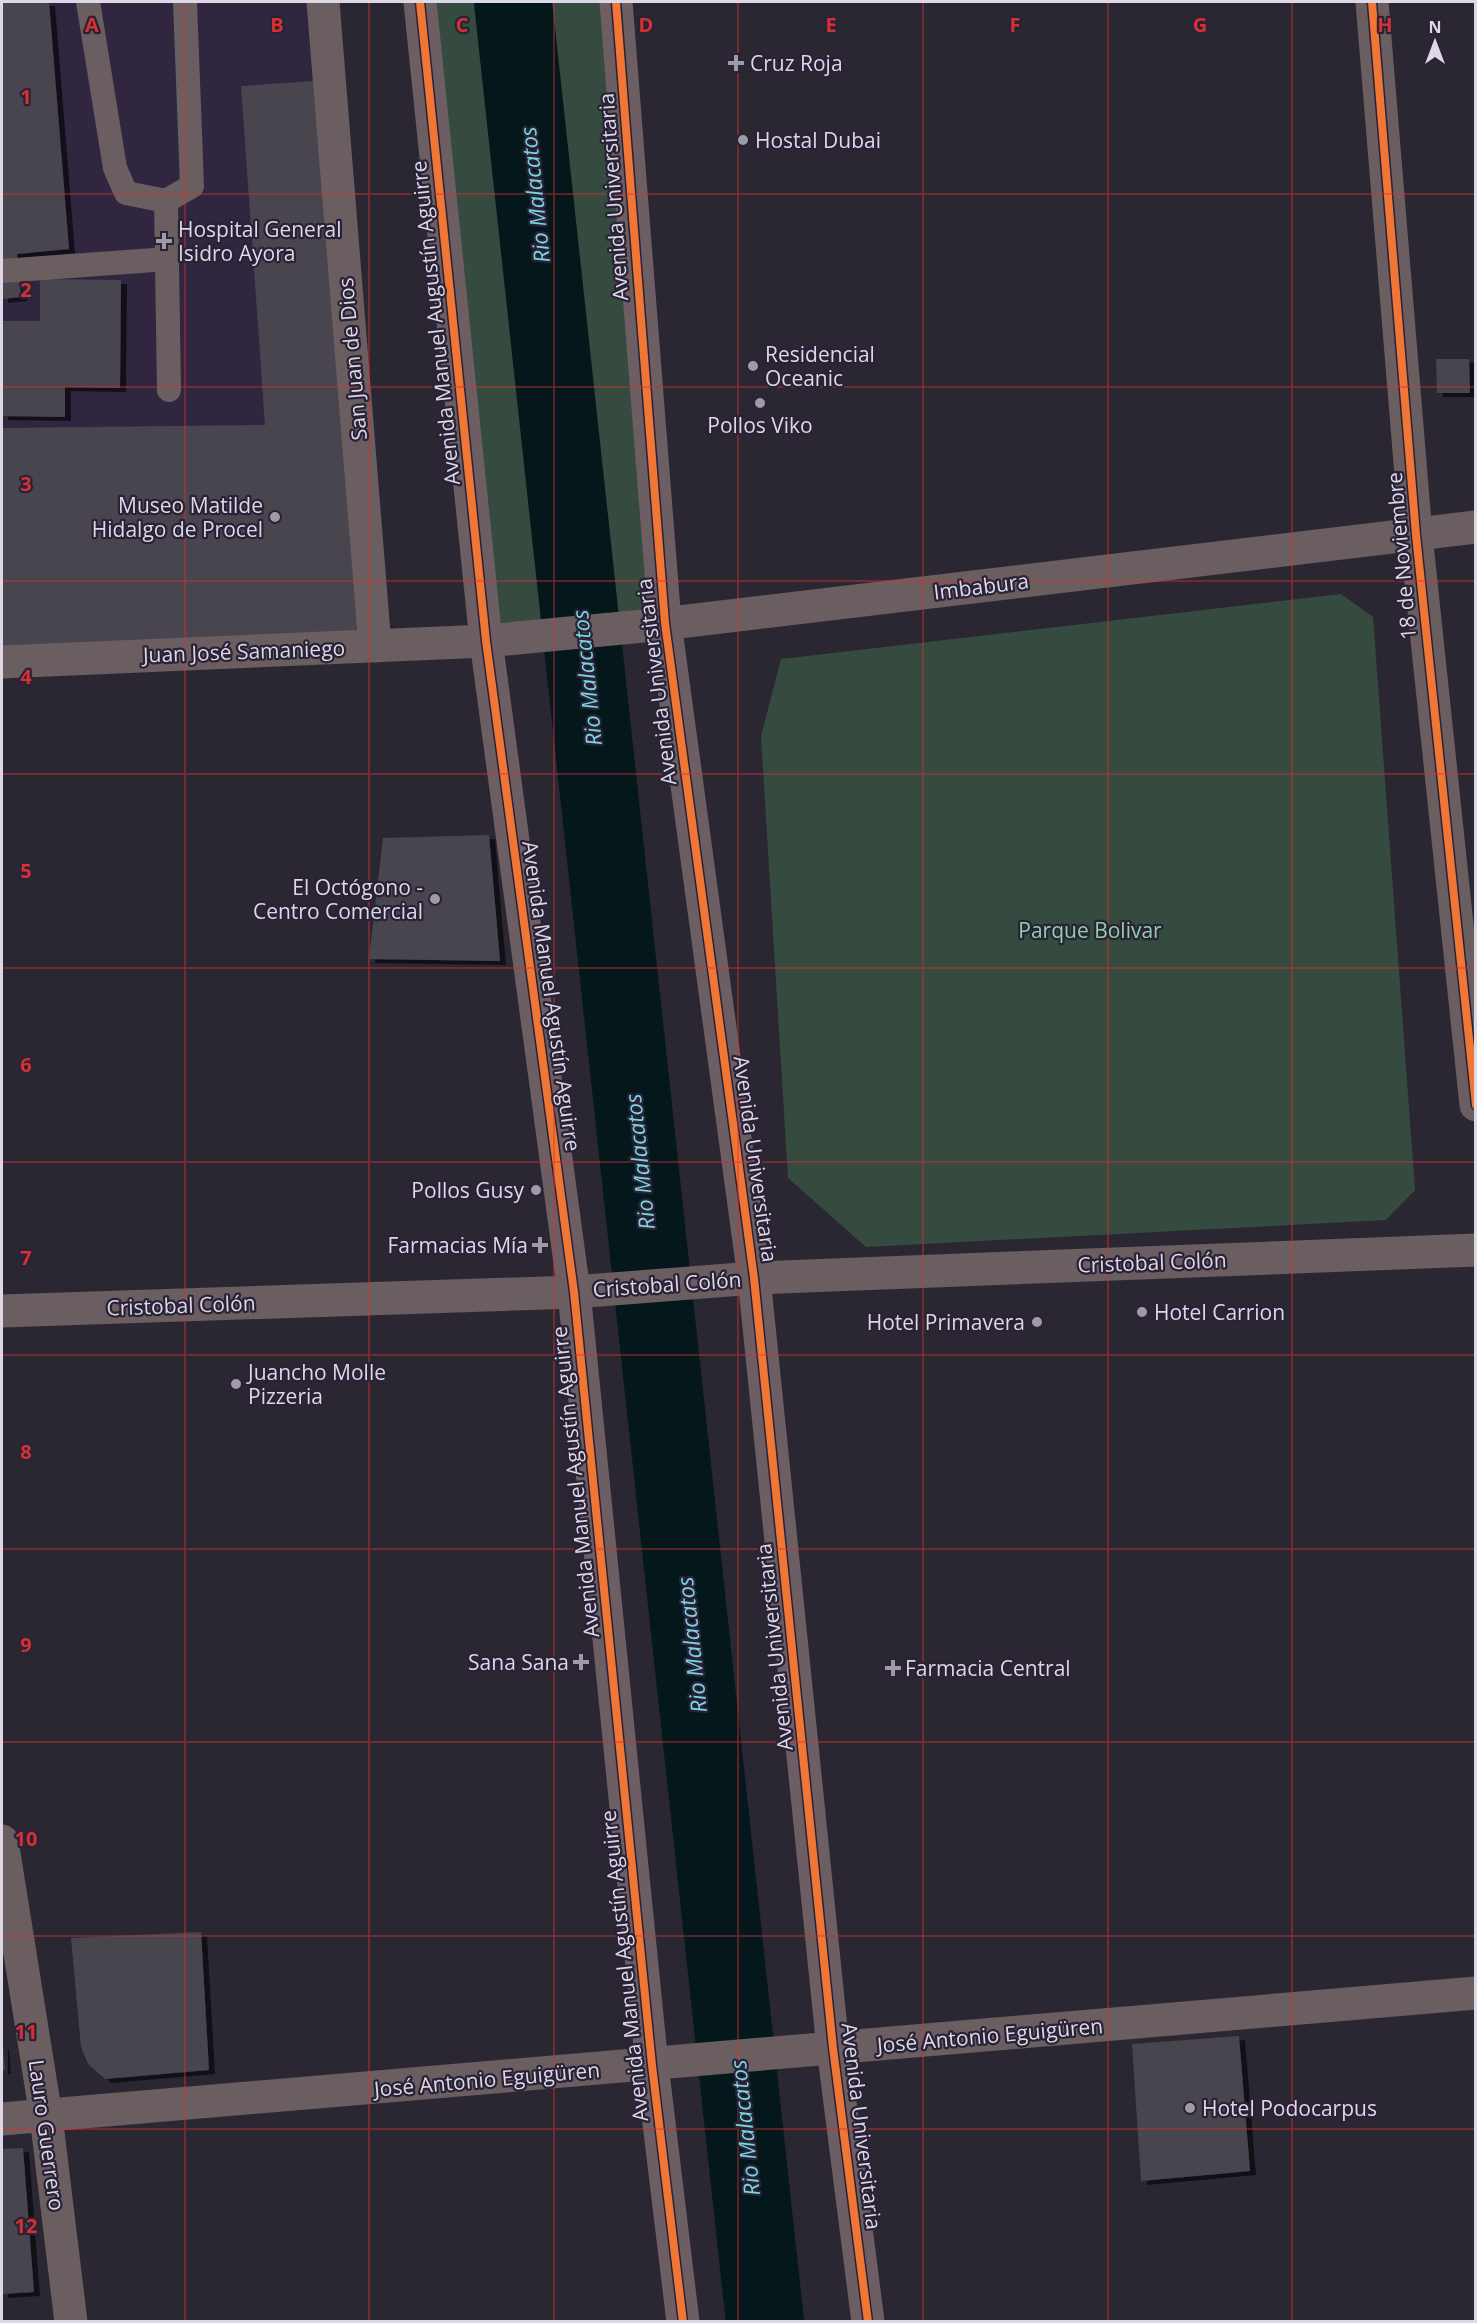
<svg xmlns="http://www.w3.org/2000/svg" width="1477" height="2323" viewBox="0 0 1477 2323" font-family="'Open Sans',sans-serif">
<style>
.built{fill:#30263f}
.green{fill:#354b3f}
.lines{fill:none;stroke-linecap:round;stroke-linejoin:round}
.river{stroke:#04181c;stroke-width:78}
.building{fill:#48444f;filter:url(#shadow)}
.service{stroke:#6a5e60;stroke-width:24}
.minor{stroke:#6a5e60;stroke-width:33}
.tertiary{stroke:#6a5e60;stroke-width:33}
.primary{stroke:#6c5e62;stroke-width:33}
.cycleway-casing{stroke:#2a2237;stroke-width:11}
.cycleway{stroke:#f07635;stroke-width:8}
.grid{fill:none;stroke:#d63132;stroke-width:1.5;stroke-opacity:0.55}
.poi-dot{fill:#9f9aa7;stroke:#2a2237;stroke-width:2}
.labels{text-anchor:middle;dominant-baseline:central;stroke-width:4.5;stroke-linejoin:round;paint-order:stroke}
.poi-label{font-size:21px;fill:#ddd8e6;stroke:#2a2237;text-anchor:start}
.street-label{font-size:21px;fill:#ddd8e6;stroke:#2a2237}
.park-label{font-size:21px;fill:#8ed1a9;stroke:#2a2237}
.water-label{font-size:22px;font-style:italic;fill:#7ad7e1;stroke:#2a2237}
.grid-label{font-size:20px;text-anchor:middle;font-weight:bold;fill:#d63132;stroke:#2a2237;stroke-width:4.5;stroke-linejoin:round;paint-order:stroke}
</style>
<defs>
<filter id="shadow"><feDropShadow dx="6" dy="4" stdDeviation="0" flood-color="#0009"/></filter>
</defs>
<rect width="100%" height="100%" fill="#2b2732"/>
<path class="built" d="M2,2H306L341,400L2,657Z"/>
<path class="green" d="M422,2H613L664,623L487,641Z
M1341,594L1373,617L1415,1190L1386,1220L866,1247L788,1178L761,736L781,659Z"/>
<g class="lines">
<path class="river" d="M513,2L765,2322"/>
</g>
<path class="building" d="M2,2H49L69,249L17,254L21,297L2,299Z
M313,81L365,641L2,657V428L265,425L241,86Z
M40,279L121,280L120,388L65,387V417L2,416V321H40Z
M1436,359H1469L1470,393H1437Z
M489,835L500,961L369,959L383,838Z
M201,1932L209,2070L105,2079L88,2064L81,2047L71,1938Z
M1239,2036L1250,2171L1141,2181L1132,2044Z
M2,2046H3L5,2070H2Z
M23,2148L34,2292L2,2294V2149Z"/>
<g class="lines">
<path class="service" d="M88,2L115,168L126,193L166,201
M2,271L168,259
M169,390L166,201L192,186L185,2"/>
<path class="minor" d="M323,2L375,646
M2,662L486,641L654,625L1476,527
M2,1311L574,1292L754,1278L1476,1250
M2,1841L46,2116L71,2322
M2,2119L1476,1993"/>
<path class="tertiary" d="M1372,2L1416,535L1476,1105"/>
<path class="primary" d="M420,2L486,641L574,1292L652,2065L683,2322
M616,2L665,623L754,1278L833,2048L868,2322"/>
<defs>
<path id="cycleway" d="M420,2L486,641L574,1292L652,2065L683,2322
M616,2L665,623L754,1278L833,2048L868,2322
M1372,2L1416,535L1476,1105"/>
</defs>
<use href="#cycleway" class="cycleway-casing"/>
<use href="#cycleway" class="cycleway"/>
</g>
<path class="grid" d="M185,2V2322M369,2V2322M554,2V2322M738,2V2322M923,2V2322M1108,2V2322M1292,2V2322M2,194H1476M2,387H1476M2,581H1476M2,774H1476M2,968H1476M2,1162H1476M2,1355H1476M2,1549H1476M2,1742H1476M2,1936H1476M2,2129H1476"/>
<g class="poi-dot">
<path d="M733 54h6v6h6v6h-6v6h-6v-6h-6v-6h6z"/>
<circle cx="743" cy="140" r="6"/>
<path d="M161 232h6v6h6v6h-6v6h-6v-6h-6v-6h6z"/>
<circle cx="753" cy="366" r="6"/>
<circle cx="760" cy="403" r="6"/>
<circle cx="275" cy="517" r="6"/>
<circle cx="435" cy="899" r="6"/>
<circle cx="536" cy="1190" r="6"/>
<path d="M537 1236h6v6h6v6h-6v6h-6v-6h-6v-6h6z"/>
<circle cx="1142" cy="1312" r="6"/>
<circle cx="1037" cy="1322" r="6"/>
<circle cx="236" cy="1384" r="6"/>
<path d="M578 1653h6v6h6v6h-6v6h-6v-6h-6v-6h6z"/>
<path d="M890 1659h6v6h6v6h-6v6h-6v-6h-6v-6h6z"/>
<circle cx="1190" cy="2108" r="6"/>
</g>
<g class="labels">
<g class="poi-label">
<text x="750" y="63">Cruz Roja</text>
<text x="755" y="140">Hostal Dubai</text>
<text x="178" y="229">Hospital General<tspan x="178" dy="24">Isidro Ayora</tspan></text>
<text x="765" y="354">Residencial<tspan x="765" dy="24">Oceanic</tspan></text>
<text x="760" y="425" text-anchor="middle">Pollos Viko</text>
<text x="263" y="505" text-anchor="end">Museo Matilde<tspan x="263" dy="24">Hidalgo de Procel</tspan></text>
<text x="423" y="887" text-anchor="end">El Octógono -<tspan x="423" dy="24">Centro Comercial</tspan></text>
<text x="524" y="1190" text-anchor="end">Pollos Gusy</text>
<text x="528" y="1245" text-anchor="end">Farmacias Mía</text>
<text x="1154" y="1312">Hotel Carrion</text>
<text x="1025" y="1322" text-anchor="end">Hotel Primavera</text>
<text x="248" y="1372">Juancho Molle<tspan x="248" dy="24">Pizzeria</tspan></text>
<text x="569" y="1662" text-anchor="end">Sana Sana</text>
<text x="905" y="1668">Farmacia Central</text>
<text x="1202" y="2108">Hotel Podocarpus</text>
</g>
<g class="street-label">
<text transform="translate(613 197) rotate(-94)">Avenida Universitaria</text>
<text transform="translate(435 323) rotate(-96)">Avenida Manuel Augustín Aguirre</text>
<text transform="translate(352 359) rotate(-95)">San Juan de Dios</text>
<text transform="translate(1401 556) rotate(-95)">18 de Noviembre</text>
<text transform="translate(981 586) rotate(-7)">Imbabura</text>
<text transform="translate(244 651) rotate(-2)">Juan José Samaniego</text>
<text transform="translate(656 682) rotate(-97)">Avenida Universitaria</text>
<text transform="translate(552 996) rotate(82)">Avenida Manuel Agustín Aguirre</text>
<text transform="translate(756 1159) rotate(82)">Avenida Universitaria</text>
<text transform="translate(1152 1262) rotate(-2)">Cristobal Colón</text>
<text transform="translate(667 1284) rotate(-4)">Cristobal Colón</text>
<text transform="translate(181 1305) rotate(-2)">Cristobal Colón</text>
<text transform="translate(575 1482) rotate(-96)">Avenida Manuel Agustín Aguirre</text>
<text transform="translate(774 1647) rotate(-96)">Avenida Universitaria</text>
<text transform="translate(624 1966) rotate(-96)">Avenida Manuel Agustín Aguirre</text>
<text transform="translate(990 2035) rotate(-5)">José Antonio Eguigüren</text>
<text transform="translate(487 2079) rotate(-5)">José Antonio Eguigüren</text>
<text transform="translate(862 2126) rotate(83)">Avenida Universitaria</text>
<text transform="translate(47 2135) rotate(82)">Lauro Guerrero</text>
</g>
<g class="park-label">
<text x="1090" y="930">Parque Bolivar</text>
</g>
<g class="water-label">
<text transform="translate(534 195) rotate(-96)">Rio Malacatos</text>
<text transform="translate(586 678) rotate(-96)">Rio Malacatos</text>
<text transform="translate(639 1162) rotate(-96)">Rio Malacatos</text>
<text transform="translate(691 1645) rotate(-96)">Rio Malacatos</text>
<text transform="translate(744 2128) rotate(-96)">Rio Malacatos</text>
</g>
</g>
<g class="grid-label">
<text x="92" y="32">A</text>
<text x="277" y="32">B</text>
<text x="462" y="32">C</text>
<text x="646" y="32">D</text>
<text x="831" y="32">E</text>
<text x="1015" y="32">F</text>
<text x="1200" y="32">G</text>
<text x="1385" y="32">H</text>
<text x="26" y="104">1</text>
<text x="26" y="297">2</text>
<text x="26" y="491">3</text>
<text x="26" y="684">4</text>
<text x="26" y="878">5</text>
<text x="26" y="1072">6</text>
<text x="26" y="1265">7</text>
<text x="26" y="1459">8</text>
<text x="26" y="1652">9</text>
<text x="26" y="1846">10</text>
<text x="26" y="2039">11</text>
<text x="26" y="2233">12</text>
</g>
<rect width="1477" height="2323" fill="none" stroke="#ddd8e6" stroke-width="6"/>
<g transform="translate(1435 42)" stroke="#2a2237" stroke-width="4.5" paint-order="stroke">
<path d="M0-4.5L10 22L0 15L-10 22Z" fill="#ddd8e6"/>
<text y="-9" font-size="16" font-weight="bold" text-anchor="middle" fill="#ddd8e6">N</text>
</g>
</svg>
